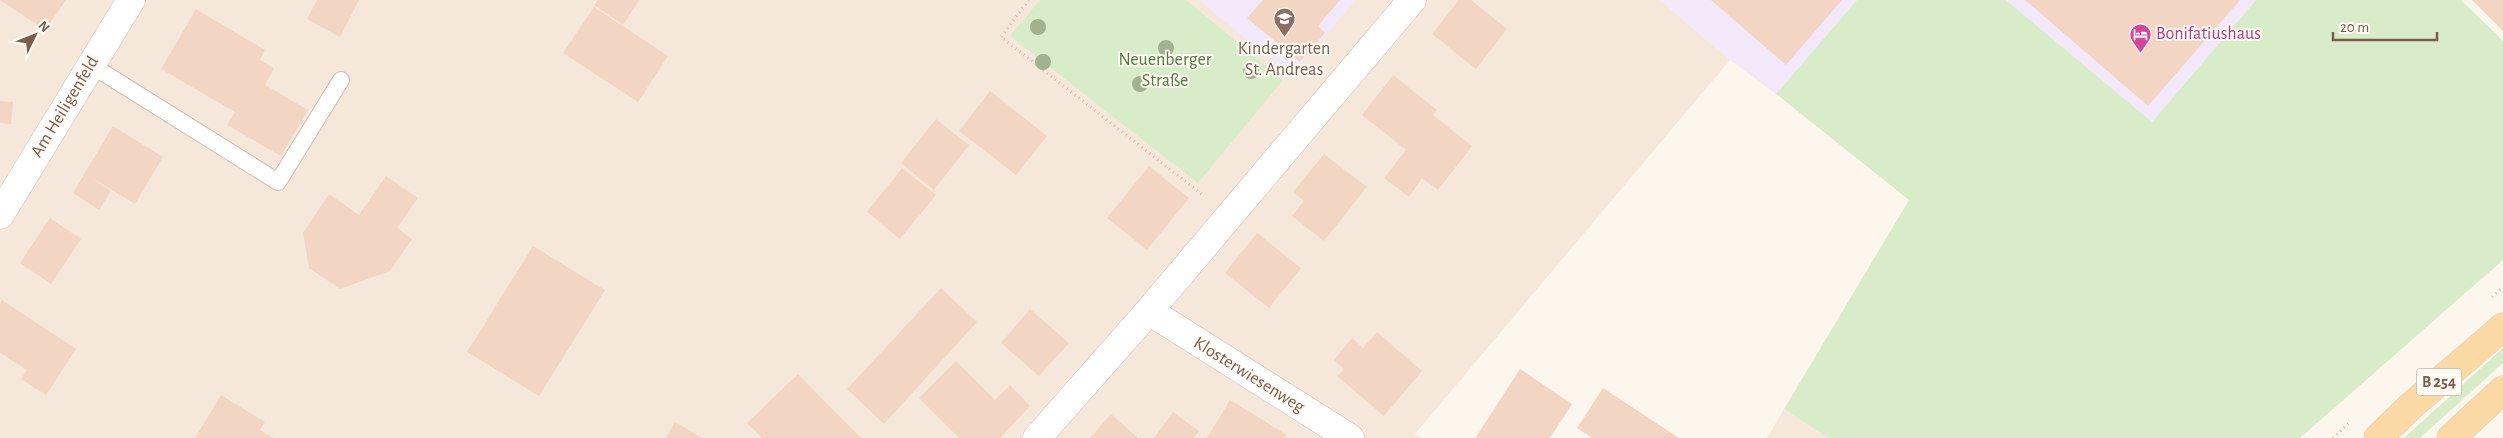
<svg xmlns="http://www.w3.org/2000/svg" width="2503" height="438" viewBox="0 0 2503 438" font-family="'Alegreya Sans',sans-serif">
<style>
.residential{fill:#f5e8da}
.education{fill:#f3e8fa}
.green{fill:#d8ecc9}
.building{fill:#f3d5c3}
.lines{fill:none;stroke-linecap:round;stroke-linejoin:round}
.lane-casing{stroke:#d1beb0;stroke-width:18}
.street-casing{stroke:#d1beb0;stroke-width:29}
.primary-casing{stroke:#dad1cd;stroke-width:29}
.path{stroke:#d9b8a5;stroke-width:3;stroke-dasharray:1 4;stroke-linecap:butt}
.lane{stroke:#fff;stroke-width:16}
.street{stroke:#fff;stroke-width:28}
.primary{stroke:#fbd9a5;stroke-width:28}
.tree{fill:#a0b28e}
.labels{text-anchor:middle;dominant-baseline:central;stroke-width:4;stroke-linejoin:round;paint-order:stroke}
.shield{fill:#fffaf3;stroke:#a28b7f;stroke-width:1}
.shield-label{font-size:16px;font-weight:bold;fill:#7a5c4d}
.hotel-label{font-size:18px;fill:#b23c85;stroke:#fffaf3;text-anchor:start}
.education-label{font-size:18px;fill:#785e54;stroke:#fffaf3}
.park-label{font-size:18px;fill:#537a41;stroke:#fffaf3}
.street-label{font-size:18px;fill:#7a5c4d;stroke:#fffaf3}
</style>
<rect width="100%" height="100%" fill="#fdf6ec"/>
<path class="residential" d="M0,0H1660L1730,60L1415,434L1421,438H0Z
M1784,409L1828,438H1767Z"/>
<path class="education" d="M1199,0H1356L1290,75Z
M1660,0H1857L1776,94L1730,60Z
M2006,0H2256L2152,122Z"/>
<path class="green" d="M1040,0H1186L1283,80L1198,183L1010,36Z
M1857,0H2006L2152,122L2256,0H2461L2503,41V260L2300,438H1828L1784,409L1909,200L1776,94Z
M2503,348V363L2420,438H2404Z"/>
<path class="building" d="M0,0H66L45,30Z
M317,0H359L340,37L307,19Z
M598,0H639L623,25L594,5Z
M1263,0H1340L1318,26L1325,33L1300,62L1247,18Z
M1459,0H1471L1507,29L1476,69L1432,34Z
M1711,0H1842L1786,65Z
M2025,0H2240L2148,106Z
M2472,0H2503V31Z
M594,7L668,56L638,102L563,53Z
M196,9L265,50L260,60L274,68L265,85L308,110L281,156L227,125L235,112L161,69Z
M1393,75L1437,110L1433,115L1472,146L1438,190L1422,178L1409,197L1384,178L1406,150L1362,115Z
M990,91L1047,136L1016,175L959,131Z
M0,101L13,102L11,124L0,123Z
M936,119L969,145L934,190L901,163Z
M113,126L163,157L135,204L90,177L111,191L99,210L73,193Z
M1324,154L1367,187L1324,241L1292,216L1304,201L1293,192Z
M1149,166L1189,198L1147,250L1107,218Z
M902,168L936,195L900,239L867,212Z
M386,176L418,198L397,228L412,239L390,271L340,289L309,268L303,233L329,194L359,215Z
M50,218L81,239L51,284L20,263Z
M1257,233L1301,268L1269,308L1225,273Z
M533,246L605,290L539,396L467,352Z
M941,288L977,322L884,424L847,389Z
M2,300L76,349L46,395L21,379L27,370L0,353V304Z
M1030,309L1069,343L1039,376L1001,343Z
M1377,332L1422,371L1384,416L1337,376L1344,369L1334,360L1352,338L1363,348Z
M956,361L995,400L1010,385L1030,406L1000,438H959L919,398Z
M1520,369L1572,404L1550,438H1478L1476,437Z
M798,374L861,438H762L747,423Z
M1603,388L1679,438H1592L1577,428Z
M221,395L265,422L260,430L273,438H195Z
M1230,400L1287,435L1285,438H1207Z
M1173,412L1199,431L1194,438H1154Z
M1111,414L1138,438H1090Z
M675,422L702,438H666Z"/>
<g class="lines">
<defs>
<path id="lane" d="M91,65L278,182L341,80"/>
<path id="street" d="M0,215L131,0
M1149,311L1350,438
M1037,438L1149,311L1412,0"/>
<path id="primary" d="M2378,438L2411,406L2503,327
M2451,438L2503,390"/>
</defs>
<use href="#lane" class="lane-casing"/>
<use href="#street" class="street-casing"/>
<use href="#primary" class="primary-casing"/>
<path class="path" d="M1029,0L1001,37L1204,196
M2492,297L2503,287
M2333,438L2349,423"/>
<use href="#lane" class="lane"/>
<use href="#street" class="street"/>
<use href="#primary" class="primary"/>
</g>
<g class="tree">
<circle cx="1038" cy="27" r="8"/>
<circle cx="1166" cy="48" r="8"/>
<circle cx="1043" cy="62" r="8"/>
<circle cx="1251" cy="71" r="8"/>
<circle cx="1140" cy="84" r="8"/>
</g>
<defs>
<symbol id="school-pin" viewBox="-11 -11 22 30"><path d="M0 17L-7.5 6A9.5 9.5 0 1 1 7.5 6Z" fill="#8d6e63" stroke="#fffaf3"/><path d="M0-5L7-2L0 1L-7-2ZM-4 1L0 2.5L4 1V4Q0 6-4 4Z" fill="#fff"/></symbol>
<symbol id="hotel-pin" viewBox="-11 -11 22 30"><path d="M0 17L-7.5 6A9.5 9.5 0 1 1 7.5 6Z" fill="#d1479c" stroke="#fffaf3"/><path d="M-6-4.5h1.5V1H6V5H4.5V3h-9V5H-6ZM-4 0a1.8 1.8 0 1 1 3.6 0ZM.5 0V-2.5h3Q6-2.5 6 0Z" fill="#fff"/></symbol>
</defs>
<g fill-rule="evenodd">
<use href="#school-pin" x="1272" y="6" width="25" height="34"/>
<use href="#hotel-pin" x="2128" y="22" width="25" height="34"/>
</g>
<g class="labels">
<rect class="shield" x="2416.5" y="368.5" width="45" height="27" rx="4"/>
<g class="shield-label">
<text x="2439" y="382">B 254</text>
</g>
<g class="hotel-label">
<text x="2156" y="34">Bonifatiushaus</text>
</g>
<g class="education-label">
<text x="1284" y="49">Kindergarten<tspan x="1284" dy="21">St. Andreas</tspan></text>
</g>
<g class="park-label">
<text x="1165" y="60">Neuenberger<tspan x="1165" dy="21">Straße</tspan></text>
</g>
<g class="street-label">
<text transform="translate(65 107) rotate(-59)">Am Heiligenfeld</text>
<text transform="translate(1249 375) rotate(32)">Klosterwiesenweg</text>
</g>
</g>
<g transform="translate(35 35) rotate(47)" stroke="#fffaf3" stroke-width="4" paint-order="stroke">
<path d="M0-4L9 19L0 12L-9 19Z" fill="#7a5c4d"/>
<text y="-8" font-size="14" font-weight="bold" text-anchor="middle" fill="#7a5c4d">N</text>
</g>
<path d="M2333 32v8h104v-8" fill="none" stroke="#7a5c4d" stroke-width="2.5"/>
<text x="2340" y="32" font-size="15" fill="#7a5c4d" stroke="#fffaf3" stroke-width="4" paint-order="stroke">20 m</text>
</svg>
